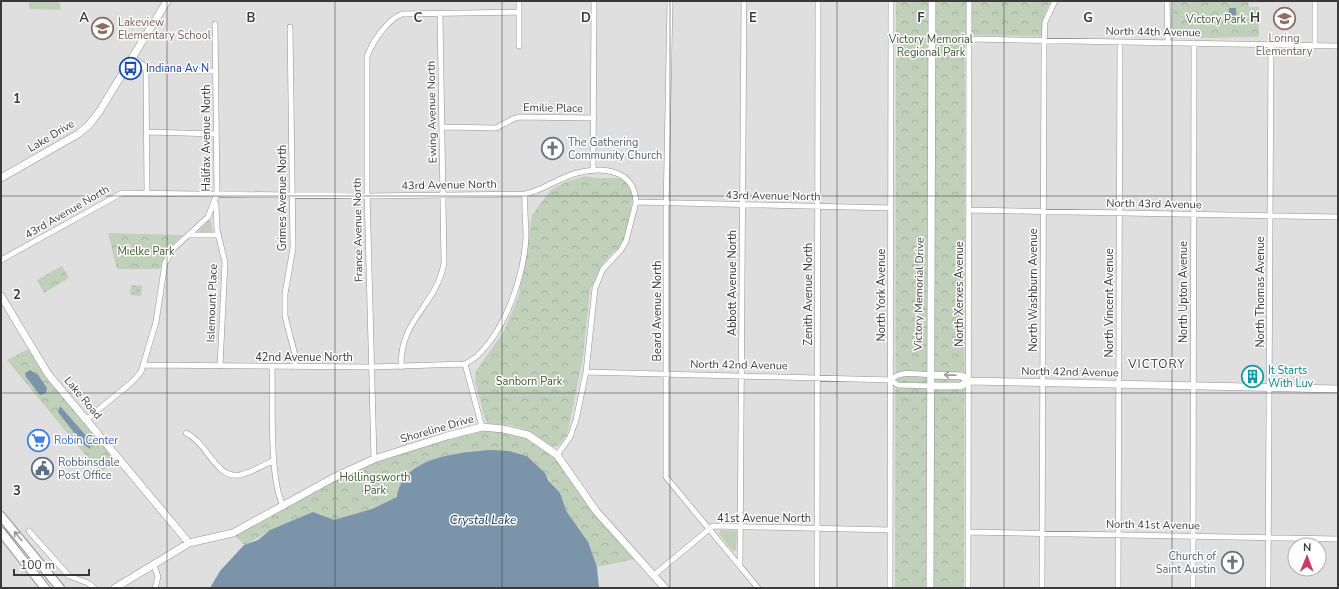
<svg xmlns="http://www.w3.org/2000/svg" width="1339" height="589" viewBox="0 0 1339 589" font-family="'Nunito Sans',sans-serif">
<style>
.grass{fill:#c0d0ba}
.park{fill:url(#park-crowns)}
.garden{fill:url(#garden-dots)}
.water{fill:#7b94aa}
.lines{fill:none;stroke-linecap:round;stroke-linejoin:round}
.street-casing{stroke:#939394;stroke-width:6}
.secondary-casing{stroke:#939394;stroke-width:8}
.primary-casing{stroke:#939394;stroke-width:10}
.street{stroke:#fff;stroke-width:5}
.secondary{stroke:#fff;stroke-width:7}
.primary{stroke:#fff;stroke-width:8}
.oneway{stroke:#9c9c9c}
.grid{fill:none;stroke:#3a3a3a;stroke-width:1;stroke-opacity:0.55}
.labels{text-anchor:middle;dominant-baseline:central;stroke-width:3;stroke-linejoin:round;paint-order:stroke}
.park-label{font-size:11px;fill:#3a572e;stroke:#fff}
.education-label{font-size:11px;fill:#785e54;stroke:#fff;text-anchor:start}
.street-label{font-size:11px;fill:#3a3a3a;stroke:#fff}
.transit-label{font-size:11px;fill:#164399;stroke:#fff;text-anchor:start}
.worship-label{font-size:11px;fill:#5b616d;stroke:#fff;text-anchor:start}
.culture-label{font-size:11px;fill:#0d838f;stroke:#fff;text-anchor:start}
.shop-label{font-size:11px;fill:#366cbe;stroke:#fff;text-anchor:start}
.service-label{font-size:11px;fill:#4e5e75;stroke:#fff;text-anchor:start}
.neighbourhood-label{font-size:12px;letter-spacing:1px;fill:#3a3a3a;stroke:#fff}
.water-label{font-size:12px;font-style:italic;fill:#063554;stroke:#fff}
.grid-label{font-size:13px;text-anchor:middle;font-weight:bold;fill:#3a3a3a;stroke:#fff;stroke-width:3;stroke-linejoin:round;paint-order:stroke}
</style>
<defs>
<pattern id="park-crowns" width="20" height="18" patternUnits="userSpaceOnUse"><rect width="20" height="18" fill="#c0d0ba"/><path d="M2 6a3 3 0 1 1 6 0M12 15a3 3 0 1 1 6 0" fill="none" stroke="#a6b3a1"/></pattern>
<pattern id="garden-dots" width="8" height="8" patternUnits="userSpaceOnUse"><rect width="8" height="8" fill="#c0d0ba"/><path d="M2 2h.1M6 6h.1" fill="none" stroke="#a6b3a1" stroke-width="1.8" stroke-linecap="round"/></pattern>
</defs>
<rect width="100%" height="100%" fill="#dfdfe0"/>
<path class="grass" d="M29,1H59L61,10L29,9Z
M209,220L211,221L213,233L198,232Z
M721,530L737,531L736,550L733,551L719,534Z"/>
<path class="park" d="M896,1H1051L1045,13L1041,36L965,35L964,588H895Z
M1173,1H1248L1249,7H1259V37L1200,38L1173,35Z
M586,176C603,181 613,174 629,181L633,198L626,233L620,248L613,252L602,265L590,289L583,357L572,412L567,435L559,445L554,447C540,440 530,430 514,426C506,424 493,426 486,422L475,382L476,371L504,331L519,295L532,215L551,190L568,181Z
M108,233L183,235C171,244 164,254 160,269H117Z
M62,266L69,278L44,293L37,280Z
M28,349L39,366L115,460L100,473L7,360Z
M482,427L516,432L557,455L577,484L640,558L597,567C590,545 580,532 568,513C565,507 564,500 560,494C553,484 536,461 526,456C513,449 498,451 484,452C454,453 402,458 398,497C386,503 342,523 330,520C326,519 323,516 320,514C303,518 286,522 271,530C261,535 255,541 244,545L233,533L374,459Z"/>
<path class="garden" d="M131,285L142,286L141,296L130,295Z"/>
<path class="water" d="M1229,8H1236V15L1231,20L1228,18Z
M30,370L38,375L47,388L46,393L40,395L26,377L25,373Z
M60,406L89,439L91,443L90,449L82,443L58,412Z
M490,450L509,451L527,456L545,473L548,480L560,493L567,512L588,542L597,567L599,588H210L220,571L244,545L258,540L270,530L313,512L334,520L372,509L397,497C403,456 458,453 490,450Z"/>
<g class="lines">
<defs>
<path id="street" d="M670,1L666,211V477L758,588
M1167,1L1168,43
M290,27L293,248L285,294V316L295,355V367
M969,39L1338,46
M1315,45V1
M519,46V1
M132,57L143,65L146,71L147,193
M146,71H215
M443,127L496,128L513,119L519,117L594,118
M148,132L216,134
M593,171L594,1
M216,204L217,230L225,262L220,366
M969,210L1338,217
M190,235H219
M1,260L122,193L367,196L525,194C544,190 558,178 577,173C604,166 634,170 636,202L891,208
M143,365L371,367L465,364
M272,367C273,398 269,481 283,505
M401,367C400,318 436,307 444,263L440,14
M586,372L891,380L898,385L930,386
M891,380C900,370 917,374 930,375
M87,419L132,382L141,372L156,322L165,263L173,249L208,217L217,194L215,24
M482,427L465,364C470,361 476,358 480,353C507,326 524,274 526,237C526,223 524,208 525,194
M186,433C208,443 215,479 240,475C252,472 264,465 274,460
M557,455L570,437L576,420L586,372L595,288L603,269L621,250L626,241L636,202
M374,459L367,191V57C372,42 387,20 402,14L519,12
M29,531L69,576L88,583L94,588
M968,532L1338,539
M154,565L158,577L155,588
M740,565L744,1
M654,575L713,526L890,530
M817,588L818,1
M890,588L891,1
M968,588L969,1
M1042,588L1044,45L1045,22L1055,1
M1118,588L1120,42
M1193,588L1194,43
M1268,588L1271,45"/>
<path id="secondary" d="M1,178L78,134L88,126L99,112L167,1
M1,296L48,374L189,543
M930,375L962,376L969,381
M930,386H961L969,381L1338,389
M115,588L189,543L233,533L333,478L374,459L447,436L482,427L503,429L528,435L557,455L596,511L665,588
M930,588L932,1"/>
<path id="primary" d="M1,516L60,588
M1,532L45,588"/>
</defs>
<use href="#street" class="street-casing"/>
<use href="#secondary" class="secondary-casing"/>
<use href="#primary" class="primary-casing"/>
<use href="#street" class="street"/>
<use href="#secondary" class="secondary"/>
<use href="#primary" class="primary"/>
</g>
<defs><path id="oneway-shaft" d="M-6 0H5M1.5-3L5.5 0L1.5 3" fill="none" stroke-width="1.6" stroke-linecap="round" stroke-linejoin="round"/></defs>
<g class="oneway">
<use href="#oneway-shaft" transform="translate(950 375) rotate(-179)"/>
<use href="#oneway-shaft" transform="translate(18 536) rotate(-130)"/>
</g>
<path class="grid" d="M167,1V588M335,1V588M502,1V588M670,1V588M837,1V588M1004,1V588M1172,1V588M1,196H1338M1,393H1338"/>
<defs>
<symbol id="school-ring" viewBox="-11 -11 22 22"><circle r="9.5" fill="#fff" stroke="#8d6e63" stroke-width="1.5"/><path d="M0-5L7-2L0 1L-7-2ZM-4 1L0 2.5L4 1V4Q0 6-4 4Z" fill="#8d6e63"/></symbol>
<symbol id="bus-ring" viewBox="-11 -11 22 22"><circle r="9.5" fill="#fff" stroke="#1a4fb4" stroke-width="1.5"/><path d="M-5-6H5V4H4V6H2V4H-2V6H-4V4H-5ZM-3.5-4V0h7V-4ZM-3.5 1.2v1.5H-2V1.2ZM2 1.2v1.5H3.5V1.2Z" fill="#1a4fb4"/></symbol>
<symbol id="church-ring" viewBox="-11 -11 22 22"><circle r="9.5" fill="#fff" stroke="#6b7280" stroke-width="1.5"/><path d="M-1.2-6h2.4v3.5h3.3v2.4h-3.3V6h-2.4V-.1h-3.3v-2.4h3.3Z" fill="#6b7280"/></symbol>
<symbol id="building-ring" viewBox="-11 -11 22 22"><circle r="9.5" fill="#fff" stroke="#0f9aa8" stroke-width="1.5"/><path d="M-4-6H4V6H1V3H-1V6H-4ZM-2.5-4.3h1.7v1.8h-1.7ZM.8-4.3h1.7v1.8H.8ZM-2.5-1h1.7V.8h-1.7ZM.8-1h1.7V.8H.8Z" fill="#0f9aa8"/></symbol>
<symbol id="supermarket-ring" viewBox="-11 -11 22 22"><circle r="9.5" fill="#fff" stroke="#3f7fe0" stroke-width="1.5"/><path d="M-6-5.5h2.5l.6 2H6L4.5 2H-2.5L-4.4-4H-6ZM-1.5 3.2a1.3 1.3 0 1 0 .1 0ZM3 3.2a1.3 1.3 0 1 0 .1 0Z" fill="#3f7fe0"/></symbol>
<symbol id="civic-ring" viewBox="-11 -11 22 22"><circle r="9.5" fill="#fff" stroke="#5c6f8a" stroke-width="1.5"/><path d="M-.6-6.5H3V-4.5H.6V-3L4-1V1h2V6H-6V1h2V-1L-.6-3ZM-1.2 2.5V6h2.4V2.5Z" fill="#5c6f8a"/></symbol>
</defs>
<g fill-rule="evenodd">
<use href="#school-ring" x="1272" y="6" width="25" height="25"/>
<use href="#school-ring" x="90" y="16" width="25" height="25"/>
<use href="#bus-ring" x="118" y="56" width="25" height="25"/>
<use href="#church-ring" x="540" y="136" width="25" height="25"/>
<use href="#building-ring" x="1240" y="364" width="25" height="25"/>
<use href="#supermarket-ring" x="26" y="428" width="25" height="25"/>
<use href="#civic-ring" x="30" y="456" width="25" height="25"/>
<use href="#church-ring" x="1220" y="550" width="25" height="25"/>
</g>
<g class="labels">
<g class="park-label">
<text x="1216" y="19">Victory Park</text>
<text x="931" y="39">Victory Memorial<tspan x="931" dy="13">Regional Park</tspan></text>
<text x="146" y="251">Mielke Park</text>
<text x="529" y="381">Sanborn Park</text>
<text x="375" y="477">Hollingsworth<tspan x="375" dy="13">Park</tspan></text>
</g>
<g class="education-label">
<text x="118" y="22">Lakeview<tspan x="118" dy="13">Elementary School</tspan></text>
<text x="1284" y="38" text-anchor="middle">Loring<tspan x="1284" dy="13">Elementary</tspan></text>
</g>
<g class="street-label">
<text transform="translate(1153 32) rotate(1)">North 44th Avenue</text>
<text transform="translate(553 108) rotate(1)">Emilie Place</text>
<text transform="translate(432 112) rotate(-91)">Ewing Avenue North</text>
<text transform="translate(51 136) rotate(-31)">Lake Drive</text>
<text transform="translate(206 138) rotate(-90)">Halifax Avenue North</text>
<text transform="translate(449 185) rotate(-1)">43rd Avenue North</text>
<text transform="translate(773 196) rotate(1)">43rd Avenue North</text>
<text transform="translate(282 198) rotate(-90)">Grimes Avenue North</text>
<text transform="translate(1154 204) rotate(1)">North 43rd Avenue</text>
<text transform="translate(67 212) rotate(-30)">43rd Avenue North</text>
<text transform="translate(358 230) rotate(-91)">France Avenue North</text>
<text transform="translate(732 283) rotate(-90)">Abbott Avenue North</text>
<text transform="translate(1033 290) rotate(-90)">North Washburn Avenue</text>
<text transform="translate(1183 292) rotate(-90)">North Upton Avenue</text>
<text transform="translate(1260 292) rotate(-90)">North Thomas Avenue</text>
<text transform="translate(808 294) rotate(-90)">Zenith Avenue North</text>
<text transform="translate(919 294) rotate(-89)">Victory Memorial Drive</text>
<text transform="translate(959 294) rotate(-90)">North Xerxes Avenue</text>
<text transform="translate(881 295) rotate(-90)">North York Avenue</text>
<text transform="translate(212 303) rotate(-88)">Islemount Place</text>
<text transform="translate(1109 303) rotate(-90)">North Vincent Avenue</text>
<text transform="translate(657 311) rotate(-90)">Beard Avenue North</text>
<text x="304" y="357">42nd Avenue North</text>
<text transform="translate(739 365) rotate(1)">North 42nd Avenue</text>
<text transform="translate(1070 372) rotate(1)">North 42nd Avenue</text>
<text transform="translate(83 398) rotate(50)">Lake Road</text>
<text transform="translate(437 429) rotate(-16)">Shoreline Drive</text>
<text x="764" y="518">41st Avenue North</text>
<text transform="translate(1153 525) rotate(1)">North 41st Avenue</text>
</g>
<g class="transit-label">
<text x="146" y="68">Indiana Av N</text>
</g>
<g class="worship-label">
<text x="568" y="142">The Gathering<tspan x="568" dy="13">Community Church</tspan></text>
<text x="1216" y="556" text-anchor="end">Church of<tspan x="1216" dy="13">Saint Austin</tspan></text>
</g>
<g class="culture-label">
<text x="1268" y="370">It Starts<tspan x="1268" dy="13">With Luv</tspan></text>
</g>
<g class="shop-label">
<text x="54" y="440">Robin Center</text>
</g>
<g class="service-label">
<text x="58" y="462">Robbinsdale<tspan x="58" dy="13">Post Office</tspan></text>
</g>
<g class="neighbourhood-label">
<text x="1157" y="364">VICTORY</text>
</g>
<g class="water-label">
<text x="483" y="520">Crystal Lake</text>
</g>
</g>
<g class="grid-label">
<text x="84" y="22">A</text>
<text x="251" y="22">B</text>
<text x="418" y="22">C</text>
<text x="586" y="22">D</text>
<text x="753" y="22">E</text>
<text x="921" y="22">F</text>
<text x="1088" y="22">G</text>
<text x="1255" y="22">H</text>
<text x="17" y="103">1</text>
<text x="17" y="299">2</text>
<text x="17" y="495">3</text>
</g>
<rect width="1339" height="589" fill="none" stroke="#3a3a3a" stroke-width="4"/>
<g transform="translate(1307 557) rotate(1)"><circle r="19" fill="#ffffff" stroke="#b0b0b0"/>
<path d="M0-3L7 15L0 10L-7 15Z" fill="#cb3c64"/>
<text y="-6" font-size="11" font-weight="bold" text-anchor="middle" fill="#3a3a3a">N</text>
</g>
<path d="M14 569v6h75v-6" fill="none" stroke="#3a3a3a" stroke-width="2"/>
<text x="20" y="569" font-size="12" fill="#3a3a3a" stroke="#ffffff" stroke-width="3" paint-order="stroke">100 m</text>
</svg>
